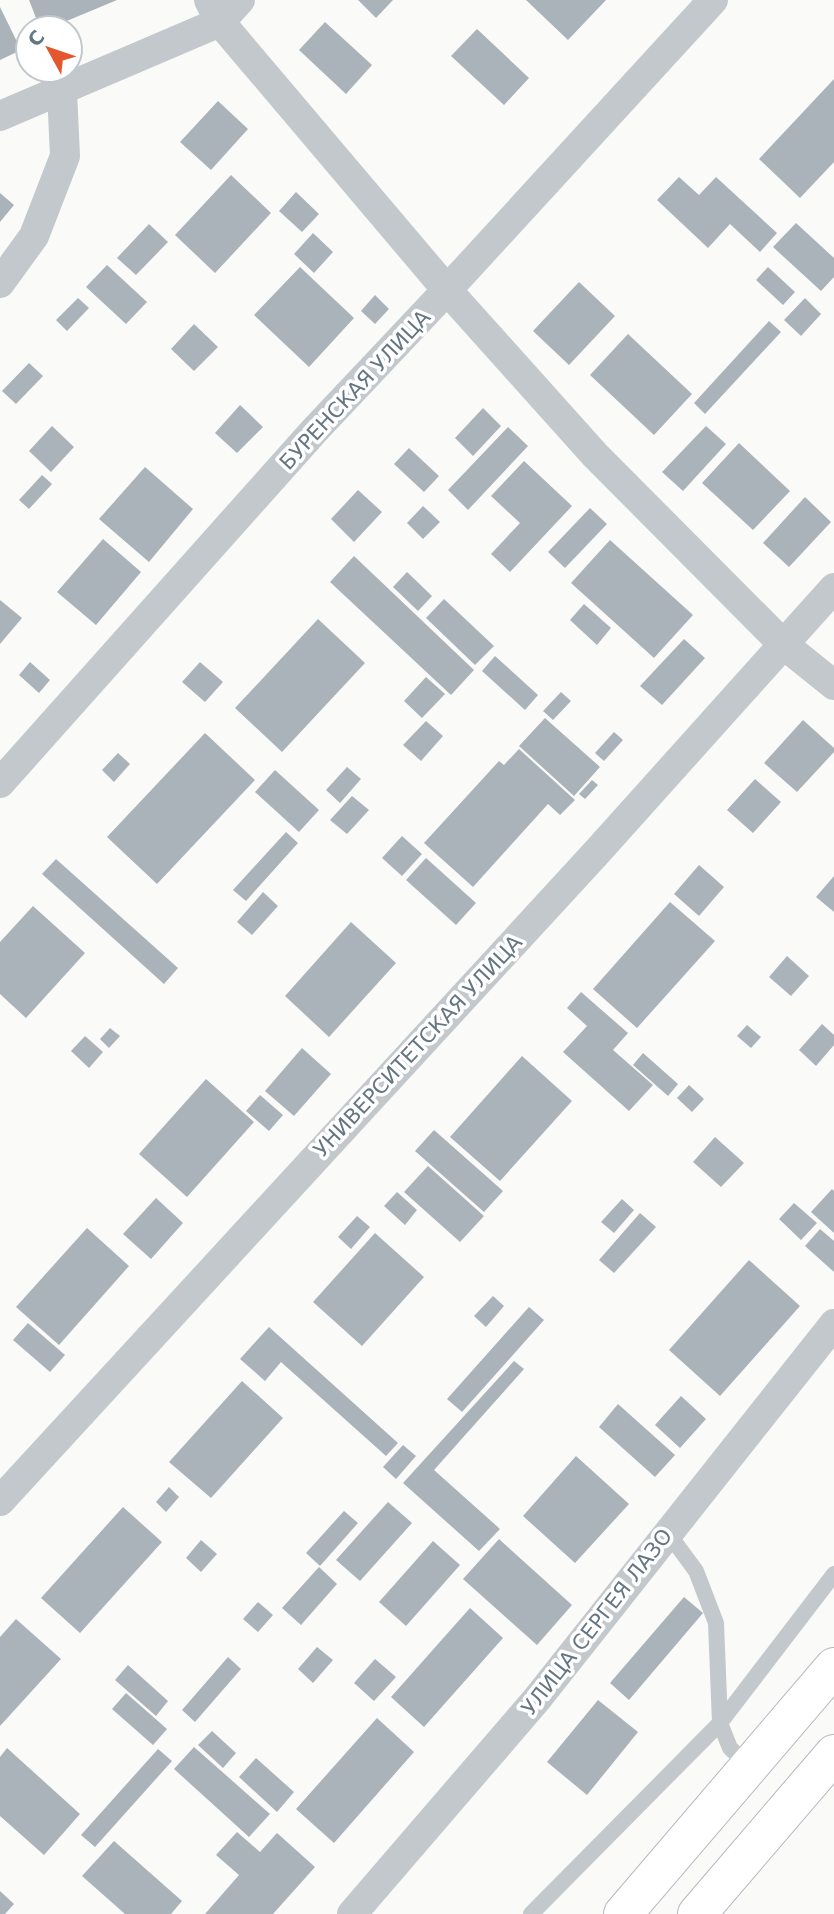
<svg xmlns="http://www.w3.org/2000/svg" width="834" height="1914" viewBox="0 0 834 1914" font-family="'DejaVu Sans',sans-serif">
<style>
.building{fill:#aab3b9}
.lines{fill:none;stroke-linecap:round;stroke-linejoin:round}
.secondary-casing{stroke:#b3babf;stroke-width:40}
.lane{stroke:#c3c8cc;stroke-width:16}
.street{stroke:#c3c8cc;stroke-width:30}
.secondary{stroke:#fff;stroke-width:38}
.labels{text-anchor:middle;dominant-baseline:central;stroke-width:7;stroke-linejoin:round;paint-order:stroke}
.street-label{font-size:21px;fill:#657683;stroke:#fff}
</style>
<rect width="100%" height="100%" fill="#fafaf8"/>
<path class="building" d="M29,0H117L50,28H40Z
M358,0H393L376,18Z
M526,0H606L568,40Z
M0,7L21,50L0,60Z
M325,22L372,65L346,94L299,50Z
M477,29L529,78L504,105L451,56Z
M834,79V162L800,198L759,159Z
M218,101L248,129L211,170L180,142Z
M231,175L271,213L215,273L175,235Z
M679,177L699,195L716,177L777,233L760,252L730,224L708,248L657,200Z
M296,192L319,214L302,232L279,211Z
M0,193L14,205L0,222Z
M796,223L834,258V277L821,291L773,247Z
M149,224L168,242L136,275L117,258Z
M313,233L333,252L314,273L294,254Z
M107,265L147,302L126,324L86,287Z
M300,267L354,318L309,367L254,315Z
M768,267L795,292L783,305L756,280Z
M579,282L615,316L569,365L533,331Z
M375,295L389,309L375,324L361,311Z
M78,298L89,308L67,331L56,320Z
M805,298L821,314L801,336L784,320Z
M769,321L781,332L705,414L694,403Z
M194,324L218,347L194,371L171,349Z
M628,334L692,394L654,435L590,375Z
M29,363L43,376L16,404L2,391Z
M240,405L263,427L237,453L215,433Z
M483,408L501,426L473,456L455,438Z
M52,426L74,447L51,472L29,451Z
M706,426L726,444L683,491L662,472Z
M508,427L528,446L468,510L448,490Z
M739,443L790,491L753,530L702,483Z
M409,448L439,476L424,492L394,464Z
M524,461L572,506L510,572L491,554L520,523L491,496Z
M145,467L193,509L149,562L99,519Z
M42,475L52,484L29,509L19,500Z
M358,490L382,512L354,542L331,519Z
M805,497L831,522L789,567L763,543Z
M423,506L440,522L423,539L407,523Z
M590,508L607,524L565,568L548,552Z
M103,539L141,572L96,625L57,592Z
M610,540L693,615L654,658L571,583Z
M354,556L474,670L451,695L330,582Z
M407,572L432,596L418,611L393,587Z
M444,599L494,646L475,665L426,618Z
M0,600L22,618L0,644Z
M584,604L611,628L597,645L570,620Z
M318,619L365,663L282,752L235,708Z
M684,639L705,658L662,705L640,686Z
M495,656L538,695L525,710L482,671Z
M30,662L50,680L39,693L19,675Z
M200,662L223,682L205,702L182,682Z
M426,677L445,694L422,718L404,701Z
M561,692L571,701L553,720L543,711Z
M545,718L600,767L574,796L519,746Z
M803,720L834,748V752L797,792L764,763Z
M426,721L443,736L421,761L403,745Z
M614,732L623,740L604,761L595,753Z
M205,733L255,780L157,884L107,837Z
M519,749L575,800L560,815L548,804L473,887L424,843L499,761L504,765Z
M118,753L130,764L114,782L102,770Z
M347,767L361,779L340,803L326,790Z
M275,770L319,810L299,832L255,792Z
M755,779L781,802L753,833L727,810Z
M592,780L598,785L585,799L579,794Z
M352,796L369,810L347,834L330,820Z
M286,832L298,843L246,901L233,890Z
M402,836L422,854L402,876L382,858Z
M426,858L476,903L456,925L406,880Z
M56,859L178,968L164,984L42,874Z
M699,865L724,887L699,916L674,894Z
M834,876V912L816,897Z
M263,892L278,906L252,935L237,922Z
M670,902L715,941L637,1028L593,989Z
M33,906L85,953L26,1018L0,994V942Z
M351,922L396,963L329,1037L285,996Z
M787,956L809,976L791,996L769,977Z
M581,992L628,1033L613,1050L653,1085L629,1111L563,1052L587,1026L567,1008Z
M822,1024L834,1035V1045L816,1066L799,1050Z
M747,1025L761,1037L751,1048L737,1036Z
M110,1028L120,1036L109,1048L100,1039Z
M85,1036L103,1052L89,1068L71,1051Z
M302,1048L331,1074L294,1116L265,1091Z
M643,1053L678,1084L668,1096L633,1065Z
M522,1056L572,1101L500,1181L450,1137Z
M206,1079L254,1122L187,1197L139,1154Z
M689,1085L704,1099L692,1112L677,1098Z
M260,1095L283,1115L269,1131L246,1111Z
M434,1130L503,1191L484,1212L415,1151Z
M715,1137L744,1163L721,1187L693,1162Z
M428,1166L484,1216L460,1242L404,1192Z
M832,1189L834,1191V1233L811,1212Z
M397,1192L417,1210L405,1225L384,1206Z
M156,1198L183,1223L151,1259L123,1234Z
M622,1199L634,1210L614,1233L601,1222Z
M794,1203L817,1223L801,1240L779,1219Z
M640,1213L656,1227L614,1273L599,1260Z
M357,1216L370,1227L351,1249L338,1237Z
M87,1228L129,1266L59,1345L16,1307Z
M820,1229L834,1241V1272L805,1246Z
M375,1233L424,1277L362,1346L313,1302Z
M749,1260L800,1306L720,1396L669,1350Z
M493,1296L504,1306L486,1327L474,1316Z
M529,1307L544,1320L462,1412L447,1399Z
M28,1323L65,1355L50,1372L13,1340Z
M269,1327L398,1443L386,1456L281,1362L265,1381L240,1359Z
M514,1361L524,1369L434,1470L500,1529L479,1551L403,1483Z
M242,1381L283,1418L211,1498L169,1462Z
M681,1396L706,1419L680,1448L655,1425Z
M618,1404L675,1455L655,1477L599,1427Z
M403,1445L416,1456L396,1479L383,1467Z
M576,1456L629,1504L575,1563L523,1516Z
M169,1487L179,1497L166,1512L156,1502Z
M388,1502L412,1523L360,1581L336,1560Z
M123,1507L162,1542L80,1633L41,1598Z
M344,1511L358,1523L320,1566L306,1553Z
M499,1539L572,1605L537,1645L463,1579Z
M201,1540L217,1554L201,1572L186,1558Z
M433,1541L460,1565L406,1626L379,1602Z
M319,1567L337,1584L301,1625L282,1608Z
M684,1597L703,1613L629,1700L610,1683Z
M258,1602L273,1615L258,1632L243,1619Z
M470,1608L503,1638L424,1727L391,1697Z
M16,1619L61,1659L0,1726V1637Z
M317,1647L333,1660L313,1683L298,1669Z
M228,1657L241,1669L195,1722L182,1710Z
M375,1659L396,1677L374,1701L354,1683Z
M128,1665L168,1701L156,1716L115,1680Z
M126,1693L167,1729L153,1745L112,1709Z
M598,1700L638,1732L587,1795L547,1762Z
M377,1718L414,1752L334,1843L296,1809Z
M212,1731L236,1753L223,1768L198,1745Z
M194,1747L270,1814L249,1837L174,1769Z
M7,1748L80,1814L44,1855L0,1816V1757Z
M158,1749L172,1761L95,1847L81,1835Z
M256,1758L294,1792L277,1812L239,1777Z
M237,1832L260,1852L277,1833L315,1867L273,1914H205L239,1875L216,1855Z
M114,1841L182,1901L171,1914H125L82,1876Z
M0,1891L14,1904L5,1914H0Z"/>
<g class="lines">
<defs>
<path id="secondary" d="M623,1914L834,1667
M697,1914L834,1754"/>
</defs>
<use href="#secondary" class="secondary-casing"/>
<path class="lane" d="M668,1533L696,1571L716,1623L720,1723L730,1748L749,1766
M531,1914L720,1723L834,1574"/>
<path class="street" d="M209,0L220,22L447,290L595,455L783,644L834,685
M0,116L220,22L240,0
M0,283L34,236L65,156L62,91
M0,783L314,431L447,290L713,0
M0,1501L597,852L834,588
M352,1914L537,1699L834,1324"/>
<use href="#secondary" class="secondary"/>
</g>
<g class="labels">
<g class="street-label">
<text transform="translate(355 390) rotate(-47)">БУРЕНСКАЯ УЛИЦА</text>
<text transform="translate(418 1046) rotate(-47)">УНИВЕРСИТЕТСКАЯ УЛИЦА</text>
<text transform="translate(597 1622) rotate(-52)">УЛИЦА СЕРГЕЯ ЛАЗО</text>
</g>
</g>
<g transform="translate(49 49) rotate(310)"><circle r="33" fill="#ffffff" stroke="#c1c8cd" stroke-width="2"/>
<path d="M0-5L12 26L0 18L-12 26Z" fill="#e4572e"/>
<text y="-10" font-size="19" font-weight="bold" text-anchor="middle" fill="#657683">С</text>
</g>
</svg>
